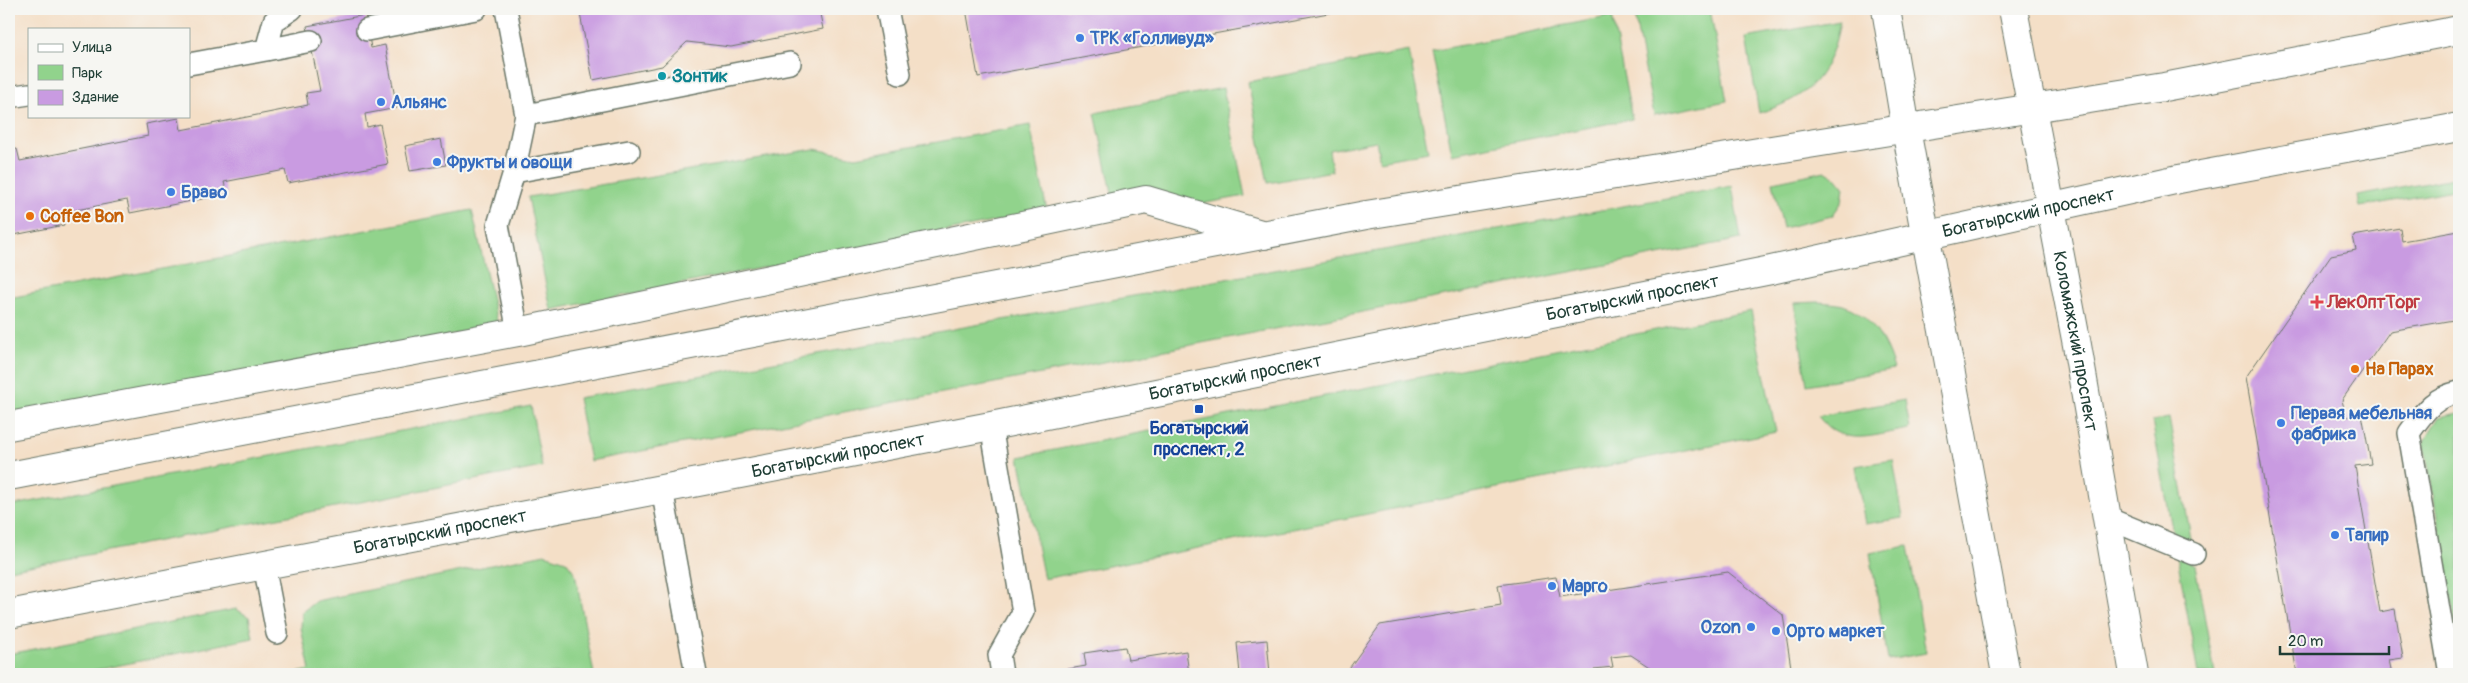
<svg xmlns="http://www.w3.org/2000/svg" width="2468" height="683" viewBox="0 0 2468 683" font-family="Pangolin,sans-serif">
<style>
.green{fill:#91d38c;stroke:#588860}
.building{fill:#c99be1}
.lines{fill:none;stroke-linecap:round;stroke-linejoin:round}
.lane-casing{stroke:#6a7667;stroke-width:24}
.street-casing{stroke:#6a7667;stroke-width:30}
.secondary-casing{stroke:#6a7667;stroke-width:30}
.primary-casing{stroke:#6a7667;stroke-width:30}
.lane{stroke:#fff;stroke-width:21}
.street{stroke:#fff;stroke-width:28}
.secondary{stroke:#fff;stroke-width:28}
.primary{stroke:#fff;stroke-width:28}
.shop-dot{fill:#3f7fe0;stroke:#f6f6f2;stroke-width:2}
.culture-dot{fill:#0f9aa8;stroke:#f6f6f2;stroke-width:2}
.food-dot{fill:#e8710a;stroke:#f6f6f2;stroke-width:2}
.health-dot{fill:#e0444e;stroke:#f6f6f2;stroke-width:2}
.transit-dot{fill:#1a4fb4;stroke:#f6f6f2;stroke-width:2}
.labels{text-anchor:middle;dominant-baseline:central;stroke-width:4;stroke-linejoin:round;paint-order:stroke}
.shop-label{font-size:18px;font-weight:bold;fill:#366cbe;stroke:#f6f6f2;text-anchor:start}
.culture-label{font-size:18px;font-weight:bold;fill:#0d838f;stroke:#f6f6f2;text-anchor:start}
.street-label{font-size:18px;fill:#1f3d34;stroke:#f6f6f2}
.food-label{font-size:18px;font-weight:bold;fill:#c56008;stroke:#f6f6f2;text-anchor:start}
.health-label{font-size:18px;font-weight:bold;fill:#be3a42;stroke:#f6f6f2;text-anchor:start}
.transit-label{font-size:18px;font-weight:bold;fill:#164399;stroke:#f6f6f2}
</style>
<rect width="100%" height="100%" fill="#f6f6f2"/>
<filter id="ink" filterUnits="userSpaceOnUse"><feTurbulence type="fractalNoise" baseFrequency=".02" numOctaves="2"/><feDisplacementMap in="SourceGraphic" scale="10" xChannelSelector="R" yChannelSelector="G"/><feConvolveMatrix kernelMatrix="1 2 1 2 8 2 1 2 1" color-interpolation-filters="sRGB"/></filter>
<filter id="wash" filterUnits="userSpaceOnUse"><feTurbulence type="fractalNoise" baseFrequency=".0096" numOctaves="4" result="noise"/><feDisplacementMap in="SourceGraphic" scale="20" xChannelSelector="R" yChannelSelector="G"/><feGaussianBlur stdDeviation="1.12" result="paint"/><feColorMatrix in="noise" values="0 0 0 0 0 0 0 0 0 0 0 0 0 0 0 0 0 1.4 0 .05"/><feComposite in="paint" operator="in"/></filter>
<g filter="url(#wash)">
<rect width="100%" height="100%" fill="#f4dfc7"/>
<path class="green" d="M1661,9H1710L1727,101L1654,115L1634,14Z
M1612,16L1632,119L1452,154L1432,51Z
M1840,21C1830,75 1811,97 1759,113L1746,38Z
M1409,51L1428,152L1380,161L1376,141L1329,150L1332,171L1268,183L1248,82Z
M1223,88L1245,196L1195,205L1113,197L1095,113Z
M1030,125L1047,211L551,310L528,197L814,149L856,157Z
M1825,171L1836,178L1844,188L1842,202L1832,216L1783,228L1773,182Z
M2459,177V189L2360,207L2358,196Z
M1732,186L1741,239L590,461L578,398Z
M472,210L498,326L9,420V298Z
M1819,302C1827,303 1836,303 1843,305C1871,315 1886,342 1894,369L1807,385L1794,303Z
M1751,311L1776,432L1044,579L1019,457Z
M1905,400L1910,429C1875,434 1842,450 1818,416Z
M531,406L542,467L9,570V506Z
M2459,413V645L2424,441L2439,417Z
M2169,418L2192,543L2173,534L2152,421Z
M1893,460L1903,518L1865,524L1855,466Z
M1908,546L1926,653L1888,660L1870,553Z
M545,554L566,561L575,573L594,674H292L310,670L301,628L302,612L316,601Z
M2177,556L2195,565L2215,674H2198Z
M236,609L249,617L253,638L76,674H9V654Z"/>
<g id="blocks">
<path class="building" d="M364,9H391L365,15L371,48L385,45L397,108L365,114L367,127L380,124L388,164L288,183L285,170L224,182L227,194L130,213L127,200L61,213L64,225L9,236V150L17,149L20,161L148,136L146,124L179,118L181,130L308,105L306,93L320,91L307,26L365,15Z
M579,9H819L823,29L731,47L687,42L662,66L593,80Z
M966,9H1345V10L978,77Z
M441,139L446,165L410,171L405,146Z
M2400,228L2402,241L2459,231V319L2390,331L2342,400L2346,417L2362,414L2371,464L2355,466L2380,612L2395,609L2403,658L2389,660L2392,674H2297L2246,377L2331,255L2356,250L2353,236Z
M1728,572L1783,615L1792,674H1660L1631,655L1611,657L1613,667L1594,669V674H1345L1380,625L1501,605L1498,585L1556,577L1560,597Z
M1267,640L1270,674H1240L1237,643Z
M1125,647L1128,660L1186,651L1189,674H1039L1086,666L1084,653Z"/>
</g>
</g>
<g filter="url(#ink)">
<use href="#blocks" fill-opacity="0" stroke="#6a7667" stroke-width="1"/>
<g class="lines">
<defs>
<path id="lane" d="M506,9L526,115L514,172L498,225L518,332
M887,9L900,74
M367,30L476,9
M266,50L311,41
M189,64L266,50L274,21L292,9
M9,97L29,94
M526,115L790,63
M514,172L629,151
M991,426L1023,612L999,655L1002,674
M662,489L696,674
M2107,518L2194,554
M264,565L277,633
M2450,674L2409,433C2425,411 2432,398 2459,392"/>
<path id="street" d="M9,426L518,332L1146,200L1264,235"/>
<g id="secondary">
<path d="M9,476L1366,215L2164,87L2459,30"/>
<path id="s1" d="M9,614L991,426L1771,270L2179,179L2459,127"/>
</g>
<g id="primary">
<path d="M1886,9L1906,129L2006,674"/>
<path id="s2" d="M2013,9L2077,345L2134,674"/>
</g>
</defs>
<use href="#lane" class="lane-casing"/>
<use href="#street" class="street-casing"/>
<use href="#secondary" class="secondary-casing"/>
<use href="#primary" class="primary-casing"/>
<use href="#lane" class="lane"/>
<use href="#street" class="street"/>
<use href="#secondary" class="secondary"/>
<use href="#primary" class="primary"/>
</g>
</g>
<g class="shop-dot">
<circle cx="1080" cy="38" r="5"/>
<circle cx="381" cy="102" r="5"/>
<circle cx="437" cy="162" r="5"/>
<circle cx="171" cy="192" r="5"/>
<circle cx="2281" cy="423" r="5"/>
<circle cx="2335" cy="535" r="5"/>
<circle cx="1552" cy="586" r="5"/>
<circle cx="1751" cy="627" r="5"/>
<circle cx="1776" cy="631" r="5"/>
</g>
<circle class="culture-dot" cx="662" cy="76" r="5"/>
<g class="food-dot">
<circle cx="30" cy="216" r="5"/>
<circle cx="2355" cy="369" r="5"/>
</g>
<path class="health-dot" d="M2314.5 294.5h5v5h5v5h-5v5h-5v-5h-5v-5h5z"/>
<rect class="transit-dot" x="1194" y="404" width="10" height="10" rx="2.5"/>
<g class="labels">
<g class="shop-label">
<text x="1090" y="38">ТРК «Голливуд»</text>
<text x="391" y="102">Альянс</text>
<text x="447" y="162">Фрукты и овощи</text>
<text x="181" y="192">Браво</text>
<text x="2291" y="413">Первая мебельная<tspan x="2291" dy="21">фабрика</tspan></text>
<text x="2345" y="535">Тапир</text>
<text x="1562" y="586">Марго</text>
<text x="1741" y="627" text-anchor="end">Ozon</text>
<text x="1786" y="631">Орто маркет</text>
</g>
<g class="culture-label">
<text x="672" y="76">Зонтик</text>
</g>
<g class="street-label">
<text stroke="none"><textPath href="#s1" startOffset="2059">Богатырский проспект</textPath></text>
<text stroke="none"><textPath href="#s1" startOffset="1654">Богатырский проспект</textPath></text>
<text stroke="none"><textPath href="#s2" startOffset="338">Коломяжский проспект</textPath></text>
<text stroke="none"><textPath href="#s1" startOffset="1249">Богатырский проспект</textPath></text>
<text stroke="none"><textPath href="#s1" startOffset="844">Богатырский проспект</textPath></text>
<text stroke="none"><textPath href="#s1" startOffset="439">Богатырский проспект</textPath></text>
</g>
<g class="food-label">
<text x="40" y="216">Coffee Bon</text>
<text x="2365" y="369">На Парах</text>
</g>
<g class="health-label">
<text x="2327" y="302">ЛекОптТорг</text>
</g>
<g class="transit-label">
<text x="1199" y="428">Богатырский<tspan x="1199" dy="21">проспект, 2</tspan></text>
</g>
</g>
<rect width="2468" height="683" fill="none" stroke="#f6f6f2" stroke-width="30"/>
<rect x="28" y="28" width="162" height="90" fill="#f6f6f2" stroke="#a0aca6"/>
<rect x="38" y="44" width="25" height="8" fill="#ffffff" stroke="#a0aca6"/>
<text x="72" y="52" font-size="15" fill="#1f3d34">Улица</text>
<rect x="38" y="65" width="25" height="15" fill="#91d38c" stroke="#a0aca6"/>
<text x="72" y="78" font-size="15" fill="#1f3d34">Парк</text>
<rect x="38" y="90" width="25" height="15" fill="#c99be1" stroke="#a0aca6"/>
<text x="72" y="102" font-size="15" fill="#1f3d34">Здание</text>
<path d="M2280 646v8h109v-8" fill="none" stroke="#1f3d34" stroke-width="2.5"/>
<text x="2288" y="646" font-size="15" fill="#1f3d34" stroke="#f6f6f2" stroke-width="4" paint-order="stroke">20 m</text>
</svg>
